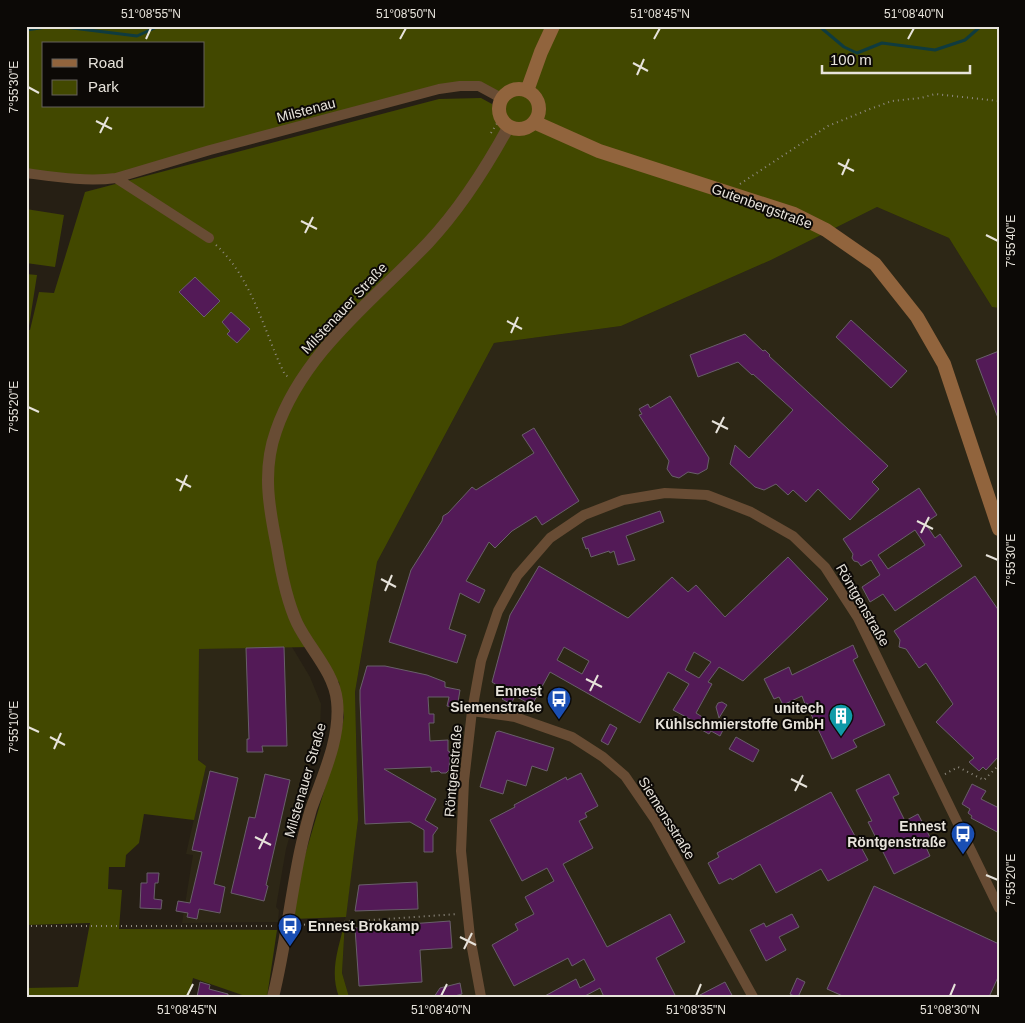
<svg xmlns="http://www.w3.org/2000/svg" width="1025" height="1023" viewBox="0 0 1025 1023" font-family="Helvetica,sans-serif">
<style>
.industrial{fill:#2d2716}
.green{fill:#424800;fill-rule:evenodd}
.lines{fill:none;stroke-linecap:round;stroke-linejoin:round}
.stream{stroke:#0f3b3f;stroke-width:3}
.building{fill:#531a57;stroke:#695f6a;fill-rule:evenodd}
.path{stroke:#8f8a80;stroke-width:2;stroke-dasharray:1 4;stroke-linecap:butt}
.minor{stroke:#684c34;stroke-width:10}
.tertiary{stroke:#684c34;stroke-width:12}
.secondary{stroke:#91643d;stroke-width:14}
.ticks{fill:none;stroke:#e7e3db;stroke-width:2}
.labels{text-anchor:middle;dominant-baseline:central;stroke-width:4;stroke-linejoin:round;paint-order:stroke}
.street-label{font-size:14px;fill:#e7e3db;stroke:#0c0906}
.poi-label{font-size:14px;font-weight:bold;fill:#e7e3db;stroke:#0c0906;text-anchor:end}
.neatline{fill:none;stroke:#e7e3db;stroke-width:2}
.ticks-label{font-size:12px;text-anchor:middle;fill:#e7e3db}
</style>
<rect width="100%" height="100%" fill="#261f14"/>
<path class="industrial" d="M877,207L949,238L992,307L999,308V997H349L342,973L345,921L358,820L355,692L377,562L494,343L621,326L771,260Z
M292,647L310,677L321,704L320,730L286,849L276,907L279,910L278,922L182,923L193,855L186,854L206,766L198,760L199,649Z"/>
<path class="green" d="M33,26H999V308L992,307L949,238L877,207L771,260L621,326L494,343L377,562L355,692L358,820L346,917L293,919L303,862L340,737L344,717L339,682L330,678L311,647L199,649L198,760L206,766L194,820L144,814L139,843L126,855L125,867H109L108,889L122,890L119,929L277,930L267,997H248L193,978L189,997H26V988L78,987L90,923L26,925V330H30L39,292L54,293L85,192L439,99L481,98L492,104L498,125L500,103L479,86H460L116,178L26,173V28ZM44,44H204V106H44Z
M26,209L64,215L55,267L26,263Z
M26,274L37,275L29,326H26Z
M345,921L342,973L349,997H339C329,971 339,947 345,921Z"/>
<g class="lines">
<path class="stream" d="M56,26L137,36L159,26
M819,26L844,47L857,53L882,43L935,50L965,40L981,26
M26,30L54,26"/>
</g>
<path class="building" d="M195,277L220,301L204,317L179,292Z
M231,312L250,329L237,343L227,334L230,331L222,322Z
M851,320L907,371L891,388L836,337Z
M745,334L763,351L765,350L770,355L769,356L888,466L872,482L879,489L850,520L818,489L806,502L793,490L788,495L776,484L764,490L755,487L730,464L735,445L749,458L793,410L753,374L752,375L738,362L698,377L690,355Z
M999,351V418H998L976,360Z
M670,396L709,458L707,469L698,474L688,472L679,478L672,476L667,469L669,461L639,415L642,414L639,409L648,404L650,408Z
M534,428L579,501L542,525L536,516L512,531L495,548L489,542L466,581L485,590L479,603L460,593L449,629L466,635L457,663L389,642L411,570L442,521L443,516L448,513L472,487L476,490L534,453L522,435Z
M919,488L937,515L925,523L935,538L940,534L962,566L895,611L883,594L870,602L862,587L880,575L871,560L861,566L858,562L854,561L852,558L853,554L843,539ZM915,530L925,545L888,569L878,555Z
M660,511L664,522L626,536L635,560L618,565L614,551L610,553L609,551L591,557L588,548L586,549L582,538Z
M788,557L828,599L743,681L719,667L708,682L712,684L696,713L723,730L720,736L711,731L709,734L700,729L703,726L673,710L689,684L668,672L640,723L550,672L532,705L515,696L511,704L502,699L504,697L500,694L503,689L492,682L510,615L539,566L628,618L672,577L688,592L696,585L725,617ZM564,647L589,661L582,674L557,660ZM694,652L711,662L699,678L685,670Z
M975,576L999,611V756L986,770L983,767L979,771L969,762L974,758L936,722L953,704L926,663L919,668L906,649L899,647L900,640L894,631Z
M853,645L858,657L853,660L885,725L853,740L857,747L832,759L809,710L807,703L805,704L802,696L783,705L779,697L774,699L764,679L789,667L792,675Z
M284,647L287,746H262L263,752H247V739H249L246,648Z
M367,666H385L427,675L445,682V687L460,690L457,708L447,706L449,697H428L429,714H434V723H429L430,741L448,740V751L450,752L449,770L446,773H441L439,771L431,772V767L384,769L436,799L425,820L438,828L433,835V852H424V830L410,822L365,824L360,700V690Z
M722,702L727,705L719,718L716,707L718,703Z
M610,724L617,728L608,745L601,741Z
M499,731L554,748L547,771L532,766L526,786L507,780L503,794L480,787L496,732Z
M736,737L759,750L753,762L729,749Z
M210,771L238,778L214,884L225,887L220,913L199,909L197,919L187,917L188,913L176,911L178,901L190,903L202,852L192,850Z
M581,773L598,806L585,813L587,817L579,821L593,848L563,864L607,947L670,914L685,942L656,958L676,997H604L600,988L583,997H543L576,979L580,988L595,980L584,959L572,966L568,958L514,986L492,945L518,930L515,924L534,914L525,897L554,881L547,868L522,881L490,820L515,807L514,805L566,777L567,780Z
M265,774L290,780L266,885L268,886L264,901L231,893L249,817L255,818Z
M889,774L899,794L893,797L905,821L918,814L932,841L925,845L930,856L894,874L868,822L872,821L856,790Z
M972,784L986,791L981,799L999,808V833L971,818L972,816L968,813L970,809L962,804Z
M831,792L868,860L828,881L821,869L776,893L760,864L732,880L731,878L719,884L708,863L719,857L717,853Z
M147,873H159L158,883H155L154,899L162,900L161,909L140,908L141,883H147Z
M417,882L418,909L355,911L359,885Z
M874,886L999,944V975L989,997H845L827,989Z
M792,914L799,927L779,937L786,950L766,961L750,930L764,923L766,927Z
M450,921L452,948L420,950L422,982L359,986L355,928Z
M797,978L805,982L798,997H796L790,994Z
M200,982L210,985L209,989L228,994V997H197Z
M725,982L733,997H696Z
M460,983L462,994L451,997H434L440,988Z"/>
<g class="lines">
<path class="path" d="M491,133L501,117
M740,184L828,126L870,109L892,101L921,98L935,94L999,101
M216,245C249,275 262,323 279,362L285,375L289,377
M945,774L958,767L984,780L999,765
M299,925L458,914
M26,926H276"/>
<path class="minor" d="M26,173C56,177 87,182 116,178L210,150L439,89L460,86H479L503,99
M116,178L209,238
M472,711L515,717L572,737L603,757L625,776L656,821L753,997
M481,997L470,937L461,851L464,781L472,711L481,661L498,611L517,576L550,538L584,515L623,500L665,493L707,495L751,512L793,536L825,567L858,618L999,908"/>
<path class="tertiary" d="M273,997C285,949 290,900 300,852C303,838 307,823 311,809C323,775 341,738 337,701C334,672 309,648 297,623C286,599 281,572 277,547C269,508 262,470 276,431C303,352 373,301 428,243C461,208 486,168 509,126"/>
<path class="secondary" d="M499 109a20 20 0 1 1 40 0a20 20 0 1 1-40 0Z
M527,91L541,52L553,26
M534,122L599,151L794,214L826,230L875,264L917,317L944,364L999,529"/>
</g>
<path class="ticks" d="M146,39L151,28M400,39L406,28M654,39L660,28M908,39L914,28M633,63L648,71M637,75L644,59M28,87L39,93M96,121L112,129M100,133L108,117M838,163L854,171M842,175L849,159M301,221L317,229M305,233L313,217M986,235L998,241M507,321L522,329M511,333L518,317M28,407L39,412M712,421L728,429M716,433L724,417M176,479L191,487M180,491L187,475M917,521L933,529M921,533L929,517M986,555L998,560M381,579L396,587M385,591L392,575M586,679L602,687M590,691L598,675M28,727L39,732M50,737L65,745M54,749L61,733M791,779L807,787M795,791L803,775M255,837L271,845M259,849L267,833M986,875L998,880M460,937L476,945M464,949L472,933M187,996L193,984M441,996L447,984M696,996L701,984M950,996L955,984"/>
<defs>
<symbol id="bus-pin" viewBox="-11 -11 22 30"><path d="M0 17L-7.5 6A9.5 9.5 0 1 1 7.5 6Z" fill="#1a4fb4" stroke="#0c0906"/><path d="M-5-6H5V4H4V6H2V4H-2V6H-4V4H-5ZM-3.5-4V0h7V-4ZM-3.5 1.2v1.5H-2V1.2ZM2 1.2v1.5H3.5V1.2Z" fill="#fff"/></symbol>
<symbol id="building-pin" viewBox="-11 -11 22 30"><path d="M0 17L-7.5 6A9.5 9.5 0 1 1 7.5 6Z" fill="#0f9aa8" stroke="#0c0906"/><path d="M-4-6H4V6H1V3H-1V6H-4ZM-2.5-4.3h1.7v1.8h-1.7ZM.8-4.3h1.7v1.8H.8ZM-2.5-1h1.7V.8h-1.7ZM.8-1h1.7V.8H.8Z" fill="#fff"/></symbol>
</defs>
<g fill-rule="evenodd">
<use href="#bus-pin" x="545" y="685" width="28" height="38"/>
<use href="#building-pin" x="827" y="702" width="28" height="38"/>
<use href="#bus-pin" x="949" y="820" width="28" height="38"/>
<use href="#bus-pin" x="276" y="912" width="28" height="38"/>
</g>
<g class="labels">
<g class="street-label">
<text transform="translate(306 110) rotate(-15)">Milstenau</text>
<text transform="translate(762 206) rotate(20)">Gutenbergstraße</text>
<text transform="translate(344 308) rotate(-47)">Milstenauer Straße</text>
<text transform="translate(863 605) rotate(60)">Röntgenstraße</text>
<text transform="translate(453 771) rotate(-85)">Röntgenstraße</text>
<text transform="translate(305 780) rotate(-74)">Milstenauer Straße</text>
<text transform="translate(667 818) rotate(58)">Siemensstraße</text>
</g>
<g class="poi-label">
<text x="542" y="691">Ennest<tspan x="542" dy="16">Siemenstraße</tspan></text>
<text x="824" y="708">unitech<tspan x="824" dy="16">Kühlschmierstoffe GmbH</tspan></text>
<text x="946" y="826">Ennest<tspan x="946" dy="16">Röntgenstraße</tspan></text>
<text x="308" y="926" text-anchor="start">Ennest Brokamp</text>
</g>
</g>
<rect width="1025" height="1023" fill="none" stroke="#0c0906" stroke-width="55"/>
<rect x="42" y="42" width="162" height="65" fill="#0c0906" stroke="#64605b"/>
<rect x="52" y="59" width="25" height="8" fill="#91643d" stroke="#64605b"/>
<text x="88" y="68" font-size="15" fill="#e7e3db">Road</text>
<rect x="52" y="80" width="25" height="15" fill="#424800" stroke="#64605b"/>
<text x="88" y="92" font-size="15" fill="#e7e3db">Park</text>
<path d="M822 65v8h148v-8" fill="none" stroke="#e7e3db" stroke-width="2.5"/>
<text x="830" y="65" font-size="15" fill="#e7e3db" stroke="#0c0906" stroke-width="4" paint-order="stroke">100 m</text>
<rect x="28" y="28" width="970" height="968" class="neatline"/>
<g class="ticks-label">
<text x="151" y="18">51°08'55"N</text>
<text x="406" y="18">51°08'50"N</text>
<text x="660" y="18">51°08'45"N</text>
<text x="914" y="18">51°08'40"N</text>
<text transform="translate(14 87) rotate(-90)" y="4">7°55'30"E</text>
<text transform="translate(1011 241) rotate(-90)" y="4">7°55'40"E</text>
<text transform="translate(14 407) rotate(-90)" y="4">7°55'20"E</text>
<text transform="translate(1011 560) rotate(-90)" y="4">7°55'30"E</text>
<text transform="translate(14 727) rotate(-90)" y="4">7°55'10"E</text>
<text transform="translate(1011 880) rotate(-90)" y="4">7°55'20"E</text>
<text x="187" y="1014">51°08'45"N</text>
<text x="441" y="1014">51°08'40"N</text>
<text x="696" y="1014">51°08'35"N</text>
<text x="950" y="1014">51°08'30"N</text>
</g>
</svg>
